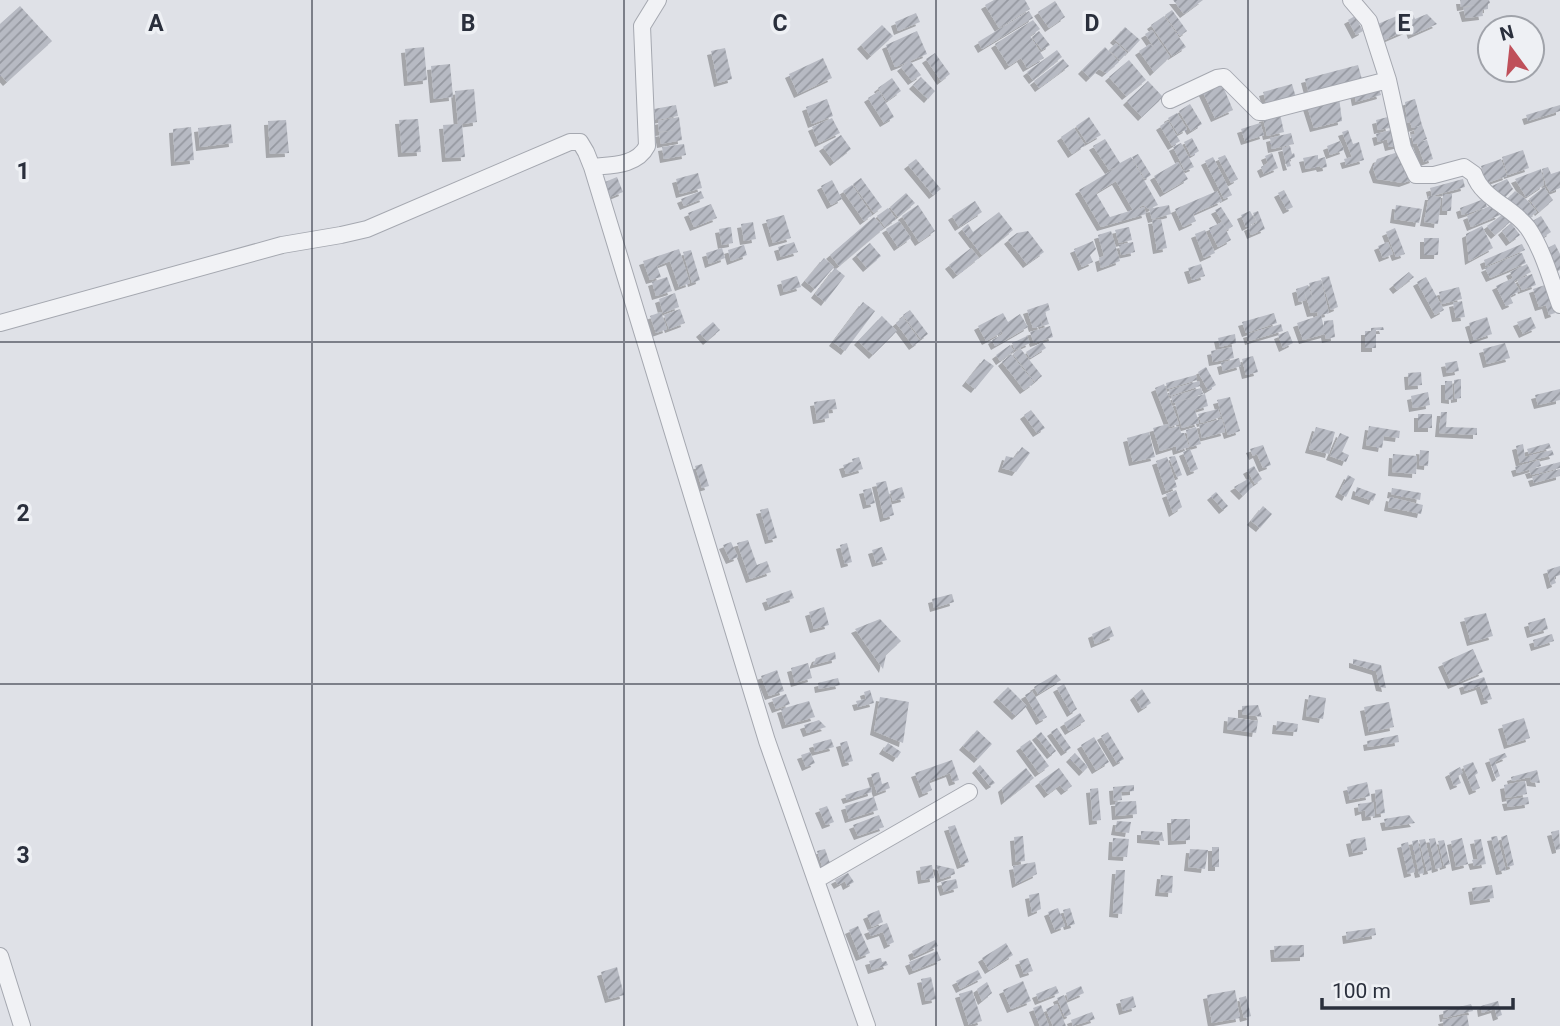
<svg xmlns="http://www.w3.org/2000/svg" width="1560" height="1026" viewBox="0 0 1560 1026" font-family="Roboto,sans-serif">
<style>
.building{fill:url(#building-hatch);fill-rule:evenodd;filter:url(#shadow)}
.lines{fill:none;stroke-linecap:round;stroke-linejoin:round}
.minor-casing{stroke:#a5a8b0;stroke-width:18}
.minor{stroke:#f1f2f5;stroke-width:16}
.grid{fill:none;stroke:#2a2f3c;stroke-width:2;stroke-opacity:0.55}
.grid-label{font-size:23px;text-anchor:middle;font-weight:bold;fill:#2a2f3c;stroke:#eef0f4;stroke-width:7;stroke-linejoin:round;paint-order:stroke}
</style>
<defs>
<pattern id="building-hatch" width="6" height="6" patternUnits="userSpaceOnUse" patternTransform="scale(1.75)"><rect width="6" height="6" fill="#b7bac3"/><path d="M-1 1l2-2M0 6l6-6M5 7l2-2" fill="none" stroke="#9598a0"/></pattern>
<filter id="shadow"><feDropShadow dx="-4" dy="4" stdDeviation="0" flood-color="#0004"/></filter>
</defs>
<rect width="100%" height="100%" fill="#dfe1e7"/>
<path class="building" d="M994,0H1025L1030,9L999,28L985,5Z
M1173,0H1203L1184,14Z
M1460,0H1489L1490,3L1488,4V9L1482,10L1483,16L1466,18L1463,8L1475,5L1461,7Z
M1055,1L1065,17L1049,28L1038,12Z
M20,6L52,41L7,82L0,74V24Z
M1172,10L1187,31L1180,36L1165,15Z
M1411,10L1415,19L1427,14L1437,24L1412,35L1410,29L1380,42L1373,26Z
M1029,11L1033,18L982,49L978,42Z
M916,13L920,22L898,31L895,22Z
M1164,16L1186,47L1172,56L1151,25Z
M1355,16L1363,31L1356,35L1348,20Z
M1033,20L1040,29L1030,36L1044,58L1027,68L1021,58L1009,66L995,44Z
M882,25L893,36L871,56L861,45Z
M1125,27L1140,40L1129,52L1114,39Z
M1152,30L1170,57L1154,72L1139,51L1150,44L1158,53L1145,34Z
M917,31L927,54L910,61L921,75L912,81L901,67L908,62L895,67L886,45Z
M1039,31L1050,45L1042,50L1032,37Z
M1116,43L1127,53L1120,60L1109,50Z
M424,47L427,80L408,82L405,49Z
M1105,47L1119,62L1106,73L1099,69L1090,78L1082,70Z
M725,48L732,79L718,83L711,51Z
M1057,50L1062,57L1033,80L1027,72Z
M935,53L950,74L941,81L926,59Z
M823,58L832,78L798,94L789,74Z
M1063,59L1069,66L1039,88L1034,81Z
M1129,60L1146,80L1126,96L1109,77Z
M450,64L453,97L434,99L431,66Z
M1358,65L1363,83L1310,98L1305,79Z
M921,77L935,91L928,99L913,85Z
M892,78L901,91L887,101L878,88Z
M1148,81L1163,97L1142,117L1127,101Z
M1222,84L1233,110L1215,118L1202,90Z
M1292,84L1297,101L1268,109L1263,92Z
M1378,86L1381,95L1356,102L1354,92Z
M474,89L477,122L462,124L465,157L446,158L443,125L458,124L455,91Z
M879,91L894,117L884,123L868,98Z
M1339,97L1342,121L1314,128L1307,106Z
M827,99L833,116L812,124L806,107Z
M1415,99L1422,125L1412,128L1410,122L1407,123L1405,102Z
M1190,104L1202,124L1191,131L1179,111Z
M676,105L678,116L656,120L654,109Z
M1560,105V111L1528,121L1526,115Z
M1177,113L1187,129L1178,134L1168,118Z
M1280,114L1284,132L1267,136L1263,118Z
M679,117L682,140L661,144L659,133L675,130L659,132L658,121Z
M1089,117L1101,135L1087,143L1076,126Z
M1388,117L1390,128L1378,130L1376,120Z
M832,118L840,133L819,143L812,127Z
M418,119L421,152L402,153L399,120Z
M286,120L289,153L270,154L268,121Z
M1168,121L1180,141L1172,146L1160,126Z
M1260,123L1264,135L1245,141L1241,129Z
M231,124L233,143L200,147L198,128Z
M1422,125L1427,139L1420,142L1427,140L1433,159L1424,162L1417,143L1414,144L1411,135L1415,134L1414,128Z
M191,127L194,160L175,162L173,129Z
M1074,128L1085,145L1072,154L1061,137Z
M1398,128L1402,144L1389,147L1387,139L1378,142L1376,134Z
M1348,130L1353,144L1359,142L1364,160L1346,165L1344,159L1352,157L1342,132Z
M1291,133L1294,144L1272,149L1270,138Z
M841,135L851,149L834,162L823,147Z
M1192,138L1199,151L1191,156L1184,142Z
M1105,139L1120,163L1131,157L1158,205L1149,209L1169,205L1171,214L1152,219L1149,209L1143,205L1135,210L1144,207L1146,214L1101,227L1079,190L1119,166L1109,170L1093,146ZM1116,181L1133,210L1110,217L1096,193Z
M1340,141L1344,150L1330,155L1327,146Z
M1181,143L1194,167L1185,171L1173,147Z
M684,144L686,155L664,159L662,147Z
M1290,146L1292,154L1294,153L1295,157L1289,160L1291,166L1287,167L1282,148Z
M1404,150L1414,179L1403,183L1377,179L1373,168L1377,159Z
M1523,150L1529,168L1508,175L1502,157Z
M1272,153L1278,168L1264,174L1261,167L1268,163L1265,156Z
M1138,154L1151,175L1145,179L1132,157Z
M1225,155L1238,179L1231,183L1218,158Z
M1318,155V159L1325,157L1327,167L1321,168L1320,166L1306,169L1303,158Z
M1213,157L1232,195L1224,199L1205,161Z
M916,159L941,189L933,195L908,165Z
M1501,159L1507,176L1487,183L1481,166Z
M1178,162L1188,179L1164,193L1154,176Z
M1548,167L1551,174L1560,171V188L1550,192L1546,185L1542,169Z
M1541,169L1544,185L1526,197L1515,179Z
M698,173L702,188L680,194L676,179Z
M617,177L623,192L611,197L605,182Z
M861,178L882,207L874,213L853,184Z
M1463,179L1465,187L1432,196L1441,197L1438,224L1424,222L1429,196H1432L1430,188Z
M1507,179L1513,189L1503,199L1495,193L1492,186Z
M832,180L842,199L831,205L821,186Z
M852,185L872,215L864,221L843,191Z
M1544,187L1553,200L1539,212L1529,199Z
M1284,190L1293,207L1287,210L1278,193Z
M701,191L704,198L684,206L681,199Z
M1217,191L1222,201L1193,214L1196,221L1183,227L1175,209Z
M1515,191L1527,200L1537,212L1526,220L1505,201Z
M906,193L915,203L898,217L890,207Z
M1443,194H1452L1451,211H1442Z
M1484,199L1487,207L1462,215L1460,208Z
M975,201L982,212L959,227L952,216Z
M711,204L717,218L694,227L688,213Z
M918,205L935,231L919,242L902,216Z
M1396,205L1422,209L1419,223L1394,219Z
M1490,206L1500,215L1471,227L1467,216Z
M1221,207L1233,226L1227,230L1215,210Z
M888,208L896,219L885,227L877,216Z
M1250,211L1256,222L1246,227L1241,215Z
M1258,211L1265,229L1251,235L1248,227L1257,223L1253,213Z
M999,212L1013,230L982,255L962,229L968,224L973,232Z
M1503,214L1510,222L1495,235L1487,226Z
M784,215L791,238L773,243L766,220Z
M1541,216L1551,232L1539,240L1529,223Z
M874,217L884,228L839,266L830,255Z
M1161,219L1167,248L1157,250L1152,220Z
M899,221L911,238L898,247L886,229Z
M753,222L756,239L744,241L741,224Z
M1222,222L1231,240L1218,247L1209,228Z
M1511,223L1520,235L1510,242L1502,231Z
M1482,226L1493,248L1469,261L1466,234Z
M731,227L733,243L722,245L719,229Z
M1129,227L1132,240L1119,243L1115,230Z
M1395,228L1405,254L1396,257L1386,232Z
M1205,230L1215,253L1204,258L1195,234Z
M1028,231L1044,252L1027,264L1008,240L1017,233Z
M1111,231L1120,261L1101,268L1099,258L1104,256L1098,235Z
M1424,238H1439L1438,255H1424Z
M1093,241L1096,249L1090,255L1093,262L1082,267L1074,249Z
M794,242L798,252L781,257L778,247Z
M1133,242L1135,252L1121,255L1119,245Z
M1388,242L1393,254L1383,258L1378,246Z
M870,243L881,256L867,268L856,255Z
M1522,244L1525,250L1486,266L1484,260Z
M1555,244L1560,254V270L1554,273L1542,251Z
M744,245L747,255L731,261L728,250Z
M722,248L725,258L709,264L706,253Z
M971,248L979,258L957,275L949,265Z
M679,249L690,283L679,287L670,261L657,266L661,277L650,280L643,261Z
M691,250L700,280L692,283L683,252Z
M1522,253L1526,263L1490,278L1485,268Z
M824,258L834,267L815,289L805,281Z
M1201,264L1205,276L1192,280L1188,268Z
M1527,264L1531,272L1514,281L1520,291L1510,296L1513,303L1506,306L1496,286L1513,278L1510,272Z
M835,268L845,276L825,302L815,294Z
M1409,272L1414,277L1397,290L1393,285Z
M1532,274L1536,285L1522,290L1517,280Z
M797,276L801,287L784,292L781,281Z
M1329,276L1338,307L1331,310L1321,278Z
M667,277L672,291L656,296L652,282Z
M1426,277L1444,310L1435,315L1417,282Z
M1321,280L1329,313L1321,315L1324,328V321L1333,320L1335,337L1326,339L1325,334L1303,340L1297,323L1318,316L1317,312L1311,313L1304,290L1306,300L1299,302L1296,289L1308,285L1315,305L1309,283Z
M1545,285L1555,313L1549,315L1546,305L1539,307L1533,289Z
M1459,287L1462,299L1442,304L1439,292Z
M675,293L679,307L663,313L659,299Z
M1462,301L1465,317L1456,318L1453,303Z
M863,302L875,311L845,351L833,342Z
M1048,303L1050,310L1045,312L1049,324L1043,326L1039,314L1042,326L1033,328L1027,310Z
M680,309L685,323L669,329L664,315Z
M910,310L928,334L921,339L903,315Z
M661,312L667,329L656,333L650,316Z
M1003,313L1008,322L1020,314L1028,327L995,346L992,340L1003,334L999,326L1001,333L986,341L978,326Z
M1274,313L1277,323L1246,333L1242,322Z
M882,316L897,331L873,355L858,341Z
M903,317L920,341L913,346L896,323Z
M1487,317L1492,334L1474,340L1469,323Z
M1531,317L1536,328L1523,334L1517,322Z
M713,322L720,330L707,341L700,333Z
M1281,324L1283,331L1249,341L1247,334Z
M1050,326L1053,337L1034,343L1030,332Z
M1383,327L1384,330H1376V348H1365V331H1371V328Z
M1288,331L1293,343L1283,348L1278,335Z
M1235,334L1236,343L1220,347L1218,338Z
M1027,336L1030,343L1015,350L1012,343Z
M1042,342L1046,348L1030,358L1026,352Z
M1505,343L1510,358L1487,364L1483,349Z
M1010,345L1014,351L1000,361L996,355Z
M1232,347L1234,358L1213,362L1211,351Z
M1020,348L1042,376L1035,382L1013,354Z
M1011,354L1034,383L1024,390L1002,362Z
M1253,356L1258,372L1246,375L1242,359Z
M1239,358L1241,366L1223,371L1221,363Z
M984,359L994,366L975,389L966,382Z
M1457,361L1459,371L1447,373L1445,363Z
M1206,367L1216,385L1208,390L1198,372Z
M1421,372L1422,385L1409,386L1408,373Z
M1196,375L1197,380L1167,389L1166,383Z
M1461,379V398L1455,399L1454,380Z
M1199,381L1200,386L1170,396L1169,390Z
M1445,381H1452L1453,400L1445,399Z
M1164,384L1179,424L1170,427L1155,388Z
M1201,388L1203,394L1173,403L1171,397Z
M1560,389V400L1538,405L1535,395Z
M1428,392L1430,405L1413,408L1411,396Z
M1205,394L1208,406L1195,410L1199,423L1182,428L1175,403Z
M1230,397L1240,431L1228,435L1217,400Z
M835,399L837,409L828,410L829,418L817,420L814,402Z
M1218,409L1221,417L1201,423L1198,414Z
M1031,410L1045,428L1037,433L1024,415Z
M1441,412H1447L1446,427L1477,428V435L1439,433Z
M1418,414H1432V428H1418Z
M1222,419L1225,432L1202,438L1199,425Z
M1168,424L1169,429L1179,426L1181,433H1184L1189,447L1177,451L1176,446L1160,451L1153,428Z
M1369,426L1400,431L1399,438L1384,436L1382,448L1366,445Z
M1196,427L1201,444L1190,447L1186,430Z
M1316,427L1335,432L1329,454L1309,449Z
M1149,432L1155,457L1133,462L1127,438Z
M1340,433L1349,437L1342,452L1349,455L1346,462L1330,456Z
M1549,443L1551,448L1529,454L1527,449Z
M1523,444L1525,457L1552,450L1554,455L1520,463L1516,446Z
M1263,445L1271,465L1263,468L1257,454L1253,456L1250,449Z
M1022,447L1030,453L1016,472L1002,468L1006,456L1014,458Z
M1190,449L1198,469L1191,472L1183,452Z
M1420,450L1429,451L1428,466L1419,465Z
M1393,454L1417,456L1416,474L1392,472Z
M1175,456L1182,475L1177,477L1169,457Z
M859,457L863,469L846,474L843,465L853,462L852,459Z
M1167,457L1177,487L1166,491L1156,461Z
M1539,460L1541,466L1517,473L1515,467Z
M1560,462V468L1531,475L1529,470Z
M702,464L709,486L702,488L695,466Z
M1254,466L1262,479L1255,484L1247,470Z
M1560,469V476L1534,483L1532,477Z
M1348,475L1355,479L1346,497L1339,493Z
M1248,479L1253,486L1243,496L1234,487Z
M886,481L894,515L884,518L876,483Z
M902,487L905,498L893,501L890,491Z
M1357,487L1376,494L1373,501L1355,495Z
M871,488L875,503L867,505L863,490Z
M1392,488L1421,493L1420,500L1391,494Z
M1176,490L1182,507L1173,513L1166,494Z
M1216,492L1228,506L1223,510L1211,496Z
M1390,497L1423,505L1421,514L1388,507Z
M1263,506L1272,514L1260,528L1251,521Z
M768,508L777,538L769,540L760,510Z
M748,540L757,565L767,561L771,572L750,579L737,543Z
M731,542L738,557L730,560L723,545Z
M847,543L852,562L845,564L840,545Z
M882,547L887,560L876,563L872,550Z
M1560,566V575L1554,577L1556,583L1551,585L1547,570Z
M791,590L794,598L769,607L766,599Z
M952,594L954,602L934,608L932,599Z
M824,607L829,625L814,629L809,612Z
M1486,613L1493,636L1471,642L1464,618Z
M1545,618L1548,629L1531,634L1528,623Z
M880,619L901,641L886,655L883,669L855,629Z
M1110,626L1114,636L1095,644L1092,634Z
M1552,634L1554,641L1535,647L1533,640Z
M1473,649L1483,672L1452,685L1442,663Z
M835,652L836,659L813,665L816,658Z
M1353,659L1381,665L1386,688L1380,687L1376,671L1353,664Z
M808,663L812,678L795,683L791,668Z
M777,670L784,691L769,696L761,676Z
M1056,674L1061,680L1038,694L1034,687Z
M1484,677L1492,699L1485,701L1480,686L1465,691L1463,684Z
M838,678L840,685L819,689L818,683Z
M1064,684L1077,709L1071,713L1057,688Z
M1008,687L1027,706L1016,716L997,698Z
M1142,689L1151,703L1142,709L1134,696Z
M870,690L874,703L858,707L856,701L866,699L864,692Z
M1032,691L1047,717L1040,721L1025,695Z
M786,694L790,704L776,709L772,699Z
M1309,695L1326,698L1323,719L1306,716Z
M880,697L909,702L903,743L874,731Z
M809,701L815,717L786,725L781,709Z
M1389,702L1394,727L1369,732L1364,707Z
M1258,705L1262,717L1242,714V706Z
M1080,713L1085,721L1069,731L1064,723Z
M1228,717L1258,721L1256,733L1227,729Z
M1524,718L1530,738L1508,745L1502,725Z
M819,720L826,727L807,733L804,725Z
M1277,721L1298,724L1297,732L1276,730Z
M1057,728L1071,748L1065,752L1051,732Z
M977,730L992,744L978,759L963,746Z
M1041,732L1056,751L1051,755L1036,736Z
M1108,732L1124,759L1117,763L1101,736Z
M1398,735L1399,742L1368,747L1367,741Z
M1094,737L1109,762L1096,770L1081,745Z
M831,739L834,747L815,752L813,744Z
M1030,740L1049,766L1039,773L1020,747Z
M847,741L853,761L846,763L840,743Z
M888,743L901,752L897,758L883,750Z
M810,752L815,763L806,767L801,755Z
M1075,753L1088,767L1083,772L1070,758Z
M1505,753L1507,757L1495,762L1500,776L1496,778L1489,759Z
M952,760L959,780L953,782L950,773L929,781L932,790L923,794L915,773Z
M1473,762L1478,773L1475,775L1480,788L1473,791L1463,766Z
M980,765L995,783L990,786L976,769Z
M1460,767L1463,773L1458,776L1461,783L1454,786L1449,773Z
M1026,768L1034,778L1005,801L1002,788Z
M1059,768L1072,786L1065,791L1060,785L1048,794L1039,782Z
M1537,770L1540,783L1531,782L1530,777L1512,781L1511,777Z
M879,772L882,784L888,782L890,788L877,793L871,774Z
M1525,781L1527,794L1506,798L1504,785Z
M1367,782L1370,796L1350,800L1347,787Z
M1134,785V791L1121,792L1122,800L1114,801L1113,787Z
M871,787L872,792L847,800L845,795Z
M1098,788L1101,820L1093,821L1090,789Z
M1382,789L1385,813L1377,814L1375,790Z
M874,797L878,810L849,819L845,806Z
M1528,797L1529,804L1508,807L1506,800Z
M1136,801L1137,814L1116,816L1115,802Z
M1373,802L1375,816L1366,817L1365,810L1359,812L1358,804Z
M827,806L834,822L826,825L819,809Z
M879,815L884,827L858,836L853,825Z
M1409,815L1415,823L1386,827L1384,819Z
M1171,819H1190V840L1172,841Z
M1117,821L1131,822L1129,833L1115,831Z
M955,825L969,862L961,865L948,827Z
M1559,830L1560,849L1556,850L1551,832Z
M1141,831L1162,832L1164,841L1141,839Z
M1507,835L1514,865L1508,867L1501,837Z
M1023,836L1025,861L1016,862L1014,837Z
M1497,836L1506,870L1500,871L1491,837Z
M1365,837L1367,850L1353,853L1350,840Z
M1113,838L1129,839L1127,857L1112,856Z
M1435,838L1442,867L1436,869L1429,839Z
M1462,838L1468,864L1456,867L1451,841Z
M1425,839L1432,870L1427,871L1419,840Z
M1481,839L1486,864L1474,866L1472,860L1478,859L1474,840Z
M1418,840L1424,873L1419,874L1412,841Z
M1444,840L1450,864L1444,866L1438,841Z
M1408,842L1415,872L1408,874L1401,844Z
M1212,847H1219V867H1212Z
M825,849L831,866L823,869L817,851Z
M1190,849L1208,850L1205,869L1188,867Z
M1035,862L1037,874L1016,884L1013,866Z
M932,865L934,878L922,880L920,867Z
M936,865L954,869L955,874L941,879Z
M1116,870H1125L1122,914L1113,913Z
M848,873L854,882L847,886L845,881L838,885L835,880Z
M1161,875L1173,876L1172,893L1159,892Z
M956,879L958,888L944,892L941,882Z
M1492,885L1494,898L1474,901L1472,888Z
M1039,893L1041,909L1032,913L1029,895Z
M1058,908L1065,926L1055,930L1048,912Z
M1070,908L1075,924L1068,926L1063,910Z
M879,910L883,922L872,927L867,915Z
M887,923L894,942L888,945L883,932L871,936L868,930Z
M858,926L870,953L860,957L849,930Z
M1375,928L1376,935L1347,940L1346,932Z
M935,940L938,946L914,957L912,951Z
M1006,943L1013,955L989,970L982,958Z
M1304,945V957L1275,958L1274,946Z
M937,951L941,960L913,971L909,962Z
M881,958L882,962L886,961L888,965L872,970L869,961Z
M1028,958L1033,971L1024,974L1019,961Z
M617,967L624,995L609,999L601,972Z
M978,970L982,978L960,989L956,981Z
M931,977L936,999L926,1001L921,979Z
M1023,981L1031,1001L1011,1009L1003,990Z
M987,982L992,993L982,1001L977,989Z
M1056,986L1059,993L1039,1001L1036,994Z
M1081,986L1084,993L1068,1000L1066,993Z
M972,990L982,1021L969,1025L959,994Z
M1235,990L1240,1018L1212,1023L1207,995Z
M1064,995L1071,1014L1065,1017L1057,998Z
M1133,996L1136,1007L1123,1011L1120,1000Z
M1246,996L1251,1016L1244,1018L1239,998Z
M1498,1001L1502,1015L1497,1017L1495,1009L1482,1013L1481,1006Z
M1057,1004L1066,1026H1053L1046,1009Z
M1471,1004L1473,1011L1444,1018L1443,1011Z
M1041,1005L1049,1026H1040L1033,1008Z
M1092,1012L1095,1019L1073,1026L1071,1020Z
M1467,1015L1469,1026H1444L1442,1020Z"/>
<g class="lines">
<defs>
<path id="minor" d="M1351,0L1369,21L1388,80L1403,148L1416,175H1434L1464,167L1474,174C1482,199 1513,207 1528,228C1543,250 1551,280 1560,305
M1170,100L1217,78L1224,77L1259,112H1264L1388,80
M592,167C611,165 637,166 647,146L642,26L658,0
M0,323L282,245L341,235L367,229L570,142H580L586,152L592,167L767,741L867,1026
M816,880L969,792
M0,956L22,1026"/>
</defs>
<use href="#minor" class="minor-casing"/>
<use href="#minor" class="minor"/>
</g>
<path class="grid" d="M312,0V1026M624,0V1026M936,0V1026M1248,0V1026M0,342H1560M0,684H1560"/>
<g class="grid-label">
<text x="156" y="31">A</text>
<text x="468" y="31">B</text>
<text x="780" y="31">C</text>
<text x="1092" y="31">D</text>
<text x="1404" y="31">E</text>
<text x="23" y="179">1</text>
<text x="23" y="521">2</text>
<text x="23" y="863">3</text>
</g>
<g transform="translate(1511 49) rotate(345)"><circle r="33" fill="#eef0f4" stroke="#a0a3aa" stroke-width="2"/>
<path d="M0-5L12 26L0 18L-12 26Z" fill="#bf505a"/>
<text y="-10" font-size="19" font-weight="bold" text-anchor="middle" fill="#2a2f3c">N</text>
</g>
<path d="M1322 998v10h191v-10" fill="none" stroke="#2a2f3c" stroke-width="3.5"/>
<text x="1332" y="998" font-size="21" fill="#2a2f3c" stroke="#eef0f4" stroke-width="5" paint-order="stroke">100 m</text>
</svg>
